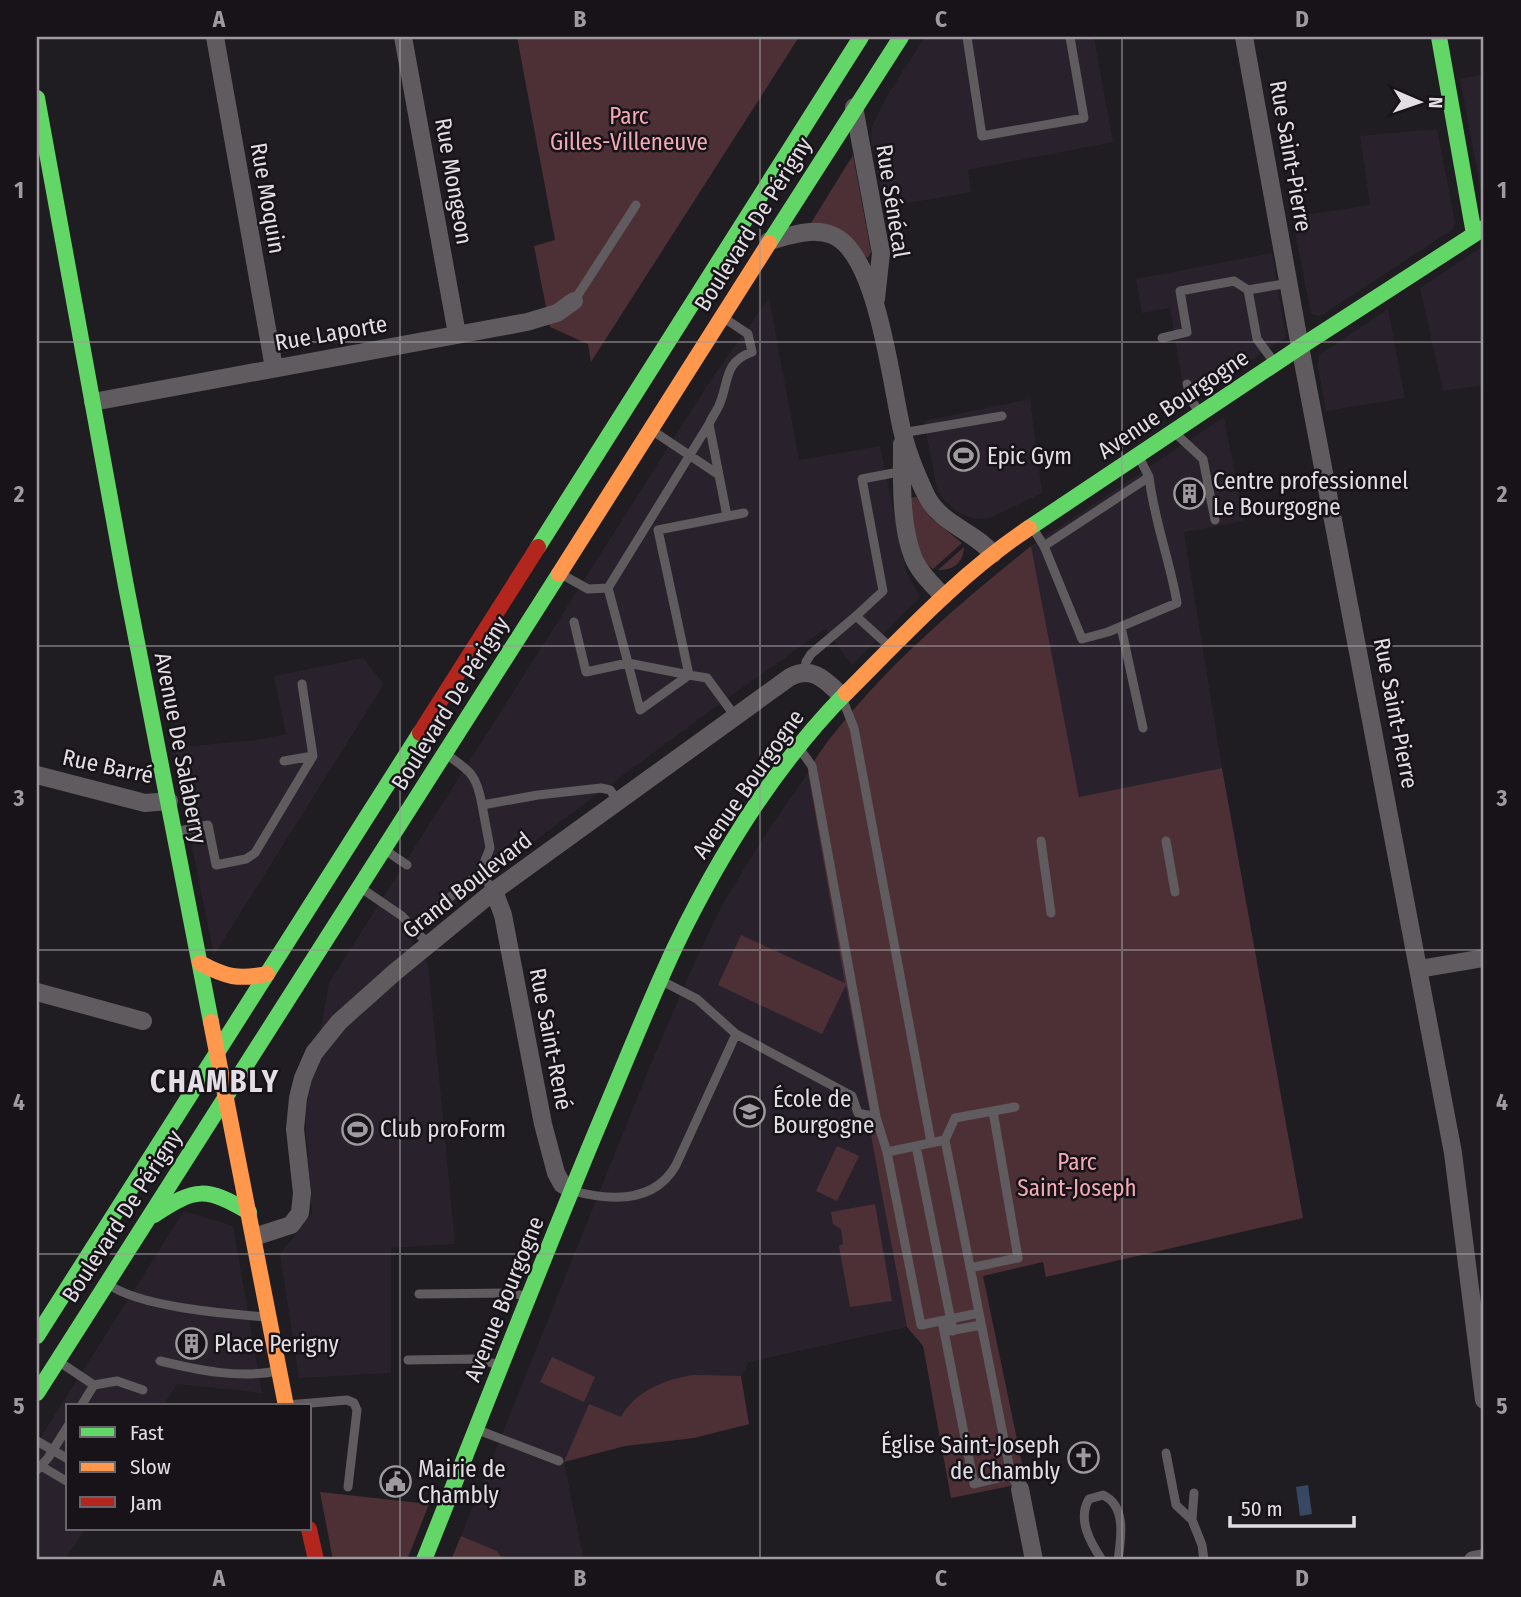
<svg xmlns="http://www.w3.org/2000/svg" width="1521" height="1597" viewBox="0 0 1521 1597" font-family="'Fira Sans Condensed',sans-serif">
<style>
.built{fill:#29222c}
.green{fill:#4d3035}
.water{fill:#374863}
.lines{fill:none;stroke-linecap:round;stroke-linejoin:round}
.lane{stroke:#605b5e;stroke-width:9}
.street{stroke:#605b5e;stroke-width:18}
.fast{stroke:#63d668;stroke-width:16}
.slow{stroke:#ff974d;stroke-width:16}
.jam{stroke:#b3261e;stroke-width:16}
.grid{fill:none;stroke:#9e9ba0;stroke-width:2;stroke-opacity:0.55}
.labels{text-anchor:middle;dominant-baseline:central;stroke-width:5;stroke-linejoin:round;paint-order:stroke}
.park-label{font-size:23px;fill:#f2abb4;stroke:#171318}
.street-label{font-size:23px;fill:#e2dfe4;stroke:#171318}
.poi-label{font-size:23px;fill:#e2dfe4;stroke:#171318;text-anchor:start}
.district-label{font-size:30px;font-weight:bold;letter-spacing:2px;fill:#e4dee7;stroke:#171318}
.neatline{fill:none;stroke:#9e9ba0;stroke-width:2.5}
.grid-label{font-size:23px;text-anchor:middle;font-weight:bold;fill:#9e9ba0}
</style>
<rect width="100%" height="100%" fill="#1f1d21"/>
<path class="built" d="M925,37H1094L1113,142L968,170L971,192L885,207L871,137L872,127L885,99Z
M1484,74V206L1460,79Z
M1437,129L1455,222L1453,229L1325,313L1319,316L1311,314L1292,217L1370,205L1360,136Z
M1484,246V357L1482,358L1484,385L1443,391L1420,288Z
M1272,253L1286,337L1186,404L1170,308L1142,313L1136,279Z
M769,298L799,460L880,446L906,571L920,597L852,665L825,629L711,710L513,857L411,941L428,964L455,1244L391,1248V1373L299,1378L280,1254L312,1213L305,1115L329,983L710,381Z
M1388,309L1405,398L1326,411L1318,366L1319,355Z
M1030,399L1042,493L990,518L975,519L959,513L943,499L937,489L924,421Z
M1224,417L1244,521L1184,532L1222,768L1079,797L1031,546Z
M363,658L384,684L214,955L172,748L257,740L286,734L274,676Z
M808,773L873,1129L871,1134L873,1147L907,1327L749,1362L741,1376L749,1424L694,1438L625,1446L564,1462L583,1556L553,1560H503L497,1551L461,1536L648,1071L687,979L722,905L767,832Z
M184,1211L233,1226L262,1393L177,1384L163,1406H68V1529H86L64,1560H37V1443Z"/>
<path class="green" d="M517,37H799L591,362L588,344L550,327L534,246L555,240Z
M853,155L871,252L868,258C861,254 858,247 852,241C842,228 827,223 811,223Z
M916,497L931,518L962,543L933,569C913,557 913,519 909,498Z
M1031,546L1079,797L1222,768L1303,1218L1046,1277L1043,1262L983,1276L1026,1483L951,1498L923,1346L907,1327L873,1147L871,1134L873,1129L846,985L822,1034L718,985L741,935L845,983L808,773C819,750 835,732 851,713C904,650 968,597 1031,546Z
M964,547C963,563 954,570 938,570Z
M837,1146L859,1156L837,1201L816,1191Z
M875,1204L892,1301L850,1307L839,1246L843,1244L841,1229L833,1224L831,1212Z
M552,1357L595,1377L584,1402L540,1382Z
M694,1375L741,1376L749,1424L694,1438L625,1446L564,1462L589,1404L621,1417C635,1391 666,1379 694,1375Z
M320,1492L429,1504L407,1560H333Z
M461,1536L497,1551L503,1560H451Z"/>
<path class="water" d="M1308,1485L1312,1514L1300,1516L1296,1487Z"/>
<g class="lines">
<path class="lane" d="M967,37L982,136L1084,118L1070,37
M574,301L636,205
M724,318L748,334L752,352C724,362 729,381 720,403C717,411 712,417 709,424L727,516
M1162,338L1187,332L1180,291L1234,281L1248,290
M1274,362L1257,339L1248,290L1289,283
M1187,384L1192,401L1199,412
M653,431L719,475
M902,433L1002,416
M1175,433L1203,459L1215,520
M1032,527L1044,546L1149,477L1139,457
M1044,546L1082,639L1108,632L1177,603C1170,561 1154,520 1149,477
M561,574L588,589L608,588L709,424
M608,588L628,663L689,675
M574,622L586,672L628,663L640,710L689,675
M1121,627L1143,728
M889,646L856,616L883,591L862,479L904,471
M804,673L806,662L811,654L856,616
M842,698L854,728L931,1142
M735,716L707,678L689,675L658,530L744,513
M799,748L812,766L876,1117L887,1152
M447,755C471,771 477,776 482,805
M284,761L313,756
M175,832L208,825L216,865L246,859L255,853L313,756L302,684
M1041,841L1051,913
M1166,841L1175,892
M385,850L407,865
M480,873L494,891
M361,888L402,916L429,945
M413,927L480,873L490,848L482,805L538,795L601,788L610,790L618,801
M662,981L697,999L736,1034L852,1096L858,1113L876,1117
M993,1111L1015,1107
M945,1140L955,1118L993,1111L1018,1258L970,1268
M916,1146L953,1331
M573,1191C611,1201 655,1203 676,1165L736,1034
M108,1284C139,1307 227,1314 267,1317
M419,1294L512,1293L528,1297
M979,1313L921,1325L887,1152L945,1140L1011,1475L1020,1489
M942,1321L974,1484L1011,1475
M949,1331L981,1325
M408,1360L475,1359L484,1360L500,1366
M160,1361C198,1370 239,1379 277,1371
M61,1363L94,1385L81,1406
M94,1385L117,1381L143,1390
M287,1405L347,1400L354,1403L357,1410L348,1487
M478,1430L559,1461
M37,1441L68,1459
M1166,1453L1176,1505L1192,1520L1202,1545L1204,1560
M41,1466L68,1482
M37,1470L48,1458L68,1426
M1192,1520L1194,1493
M1102,1560C1090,1542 1077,1519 1089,1499L1103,1495C1127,1506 1121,1539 1118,1560"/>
<path class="street" d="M215,37L274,368
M403,37L457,334
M1244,37L1296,325L1453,1153L1484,1400
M854,107L881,253L876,299
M769,241C789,236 812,227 832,235C878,253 891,385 902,430C907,452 917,476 926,495C940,524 974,531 993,554
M93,402L527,322L557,313L574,301
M902,444C902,480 900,523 913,557C919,572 932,584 943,596
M37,775L145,803L169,801
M494,891L503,915L543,1124L556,1173L562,1184L572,1190
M1419,969L1484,958
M37,992L143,1021
M254,1237L291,1225L300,1213L302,1193L295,1129L298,1098L303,1078L314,1053L339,1022L395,972L494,891L790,677C813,665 826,681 842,696
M1020,1489L1034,1560
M1473,1560L1484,1558"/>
<path class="fast" d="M1439,37L1474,234
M37,98L126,586L211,1022
M769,243L901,37
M1029,528L1300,347L1484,228
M538,547L861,37
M154,1215C196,1187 206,1187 249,1212
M37,1336L420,733
M37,1393L559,574
M424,1560C485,1407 544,1254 608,1103C630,1051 651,998 675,947C719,856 775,765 846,693"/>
<path class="slow" d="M559,574L769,243
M846,693C904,635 960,574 1029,528
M200,963C226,977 238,980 267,974
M211,1022L286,1406"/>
<path class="jam" d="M420,733L538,547
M309,1529L316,1560"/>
</g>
<path class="grid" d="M400,37V1560M760,37V1560M1122,37V1560M37,342H1484M37,646H1484M37,950H1484M37,1254H1484"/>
<defs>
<symbol id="stadium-ring" viewBox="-11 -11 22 22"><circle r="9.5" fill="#171318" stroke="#9e9ba0" stroke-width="1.5"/><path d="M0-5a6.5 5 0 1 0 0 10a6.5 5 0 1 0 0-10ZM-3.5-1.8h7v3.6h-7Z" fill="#9e9ba0"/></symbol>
<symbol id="building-ring" viewBox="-11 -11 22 22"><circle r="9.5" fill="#171318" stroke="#9e9ba0" stroke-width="1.5"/><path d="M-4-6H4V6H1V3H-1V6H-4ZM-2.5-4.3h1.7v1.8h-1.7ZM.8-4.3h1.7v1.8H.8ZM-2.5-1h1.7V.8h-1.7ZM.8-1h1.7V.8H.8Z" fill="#9e9ba0"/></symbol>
<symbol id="school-ring" viewBox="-11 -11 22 22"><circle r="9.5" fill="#171318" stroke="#9e9ba0" stroke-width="1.5"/><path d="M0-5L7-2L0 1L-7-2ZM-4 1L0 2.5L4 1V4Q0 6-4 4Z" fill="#9e9ba0"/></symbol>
<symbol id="church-ring" viewBox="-11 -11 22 22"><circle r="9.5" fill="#171318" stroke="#9e9ba0" stroke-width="1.5"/><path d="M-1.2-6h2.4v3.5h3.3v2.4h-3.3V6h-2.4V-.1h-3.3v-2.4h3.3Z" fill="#9e9ba0"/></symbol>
<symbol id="civic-ring" viewBox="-11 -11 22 22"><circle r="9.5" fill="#171318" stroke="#9e9ba0" stroke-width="1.5"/><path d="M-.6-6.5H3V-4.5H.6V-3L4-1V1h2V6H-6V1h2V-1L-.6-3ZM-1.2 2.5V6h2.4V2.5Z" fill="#9e9ba0"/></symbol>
</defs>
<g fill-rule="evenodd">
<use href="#stadium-ring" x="946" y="438" width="35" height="35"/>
<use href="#building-ring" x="1172" y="476" width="35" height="35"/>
<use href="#school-ring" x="732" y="1094" width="35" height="35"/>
<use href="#stadium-ring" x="340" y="1112" width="35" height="35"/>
<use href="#building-ring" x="174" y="1326" width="35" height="35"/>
<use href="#church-ring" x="1066" y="1440" width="35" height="35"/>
<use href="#civic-ring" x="378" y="1464" width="35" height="35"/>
</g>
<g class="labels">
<g class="park-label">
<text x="629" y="116">Parc<tspan x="629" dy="26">Gilles-Villeneuve</tspan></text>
<text x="1077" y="1162">Parc<tspan x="1077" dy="26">Saint-Joseph</tspan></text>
</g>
<g class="street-label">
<text transform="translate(1291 156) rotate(80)">Rue Saint-Pierre</text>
<text transform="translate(454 181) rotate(80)">Rue Mongeon</text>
<text transform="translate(268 198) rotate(80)">Rue Moquin</text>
<text transform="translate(893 201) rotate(81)">Rue Sénécal</text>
<text transform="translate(753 224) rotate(-58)">Boulevard De Périgny</text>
<text transform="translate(331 333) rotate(-10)">Rue Laporte</text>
<text transform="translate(1173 404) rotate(-34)">Avenue Bourgogne</text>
<text transform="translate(450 703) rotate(-58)">Boulevard De Périgny</text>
<text transform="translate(1396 713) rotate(79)">Rue Saint-Pierre</text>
<text transform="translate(181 748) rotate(79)">Avenue De Salaberry</text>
<text transform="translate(108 766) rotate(12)">Rue Barré</text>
<text transform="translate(748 784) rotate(-55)">Avenue Bourgogne</text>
<text transform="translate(467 885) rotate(-38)">Grand Boulevard</text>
<text transform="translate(551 1039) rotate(79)">Rue Saint-René</text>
<text transform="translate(122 1216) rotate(-57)">Boulevard De Périgny</text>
<text transform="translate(504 1299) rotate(-68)">Avenue Bourgogne</text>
</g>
<g class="poi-label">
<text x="987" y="456">Epic Gym</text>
<text x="1213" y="481">Centre professionnel<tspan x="1213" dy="26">Le Bourgogne</tspan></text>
<text x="773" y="1099">École de<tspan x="773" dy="26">Bourgogne</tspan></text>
<text x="380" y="1129">Club proForm</text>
<text x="214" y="1344">Place Perigny</text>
<text x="1060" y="1445" text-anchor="end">Église Saint-Joseph<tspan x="1060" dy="26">de Chambly</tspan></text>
<text x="418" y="1469">Mairie de<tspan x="418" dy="26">Chambly</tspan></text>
</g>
<g class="district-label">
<text x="215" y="1082">CHAMBLY</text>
</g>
</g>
<rect width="1521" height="1597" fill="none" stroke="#171318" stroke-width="77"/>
<rect x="66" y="1404" width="245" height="126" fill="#171318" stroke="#68656a" stroke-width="2"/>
<rect x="80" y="1427" width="35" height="10" fill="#63d668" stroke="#68656a" stroke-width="2"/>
<text x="130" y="1440" font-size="21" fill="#e2dfe4">Fast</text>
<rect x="80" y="1462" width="35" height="10" fill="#ff974d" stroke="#68656a" stroke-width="2"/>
<text x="130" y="1474" font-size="21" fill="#e2dfe4">Slow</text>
<rect x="80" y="1497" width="35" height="10" fill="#b3261e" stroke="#68656a" stroke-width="2"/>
<text x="130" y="1510" font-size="21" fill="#e2dfe4">Jam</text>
<g transform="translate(1419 102) rotate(92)" stroke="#171318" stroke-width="5" paint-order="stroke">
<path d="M0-5L12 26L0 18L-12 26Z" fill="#e2dfe4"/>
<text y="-10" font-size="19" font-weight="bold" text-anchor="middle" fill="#e2dfe4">N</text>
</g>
<path d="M1230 1516v10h124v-10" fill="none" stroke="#e2dfe4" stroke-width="3.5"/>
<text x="1241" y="1516" font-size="21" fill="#e2dfe4" stroke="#171318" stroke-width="5" paint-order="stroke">50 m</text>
<rect x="38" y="38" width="1444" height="1520" class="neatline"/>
<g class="grid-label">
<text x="219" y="27">A</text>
<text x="580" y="27">B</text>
<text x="941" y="27">C</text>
<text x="1302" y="27">D</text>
<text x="19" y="198">1</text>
<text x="1502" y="198">1</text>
<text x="19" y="502">2</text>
<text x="1502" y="502">2</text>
<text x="19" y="806">3</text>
<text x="1502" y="806">3</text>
<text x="19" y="1110">4</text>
<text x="1502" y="1110">4</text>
<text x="19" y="1414">5</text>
<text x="1502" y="1414">5</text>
<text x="219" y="1586">A</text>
<text x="580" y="1586">B</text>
<text x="941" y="1586">C</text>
<text x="1302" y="1586">D</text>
</g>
</svg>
